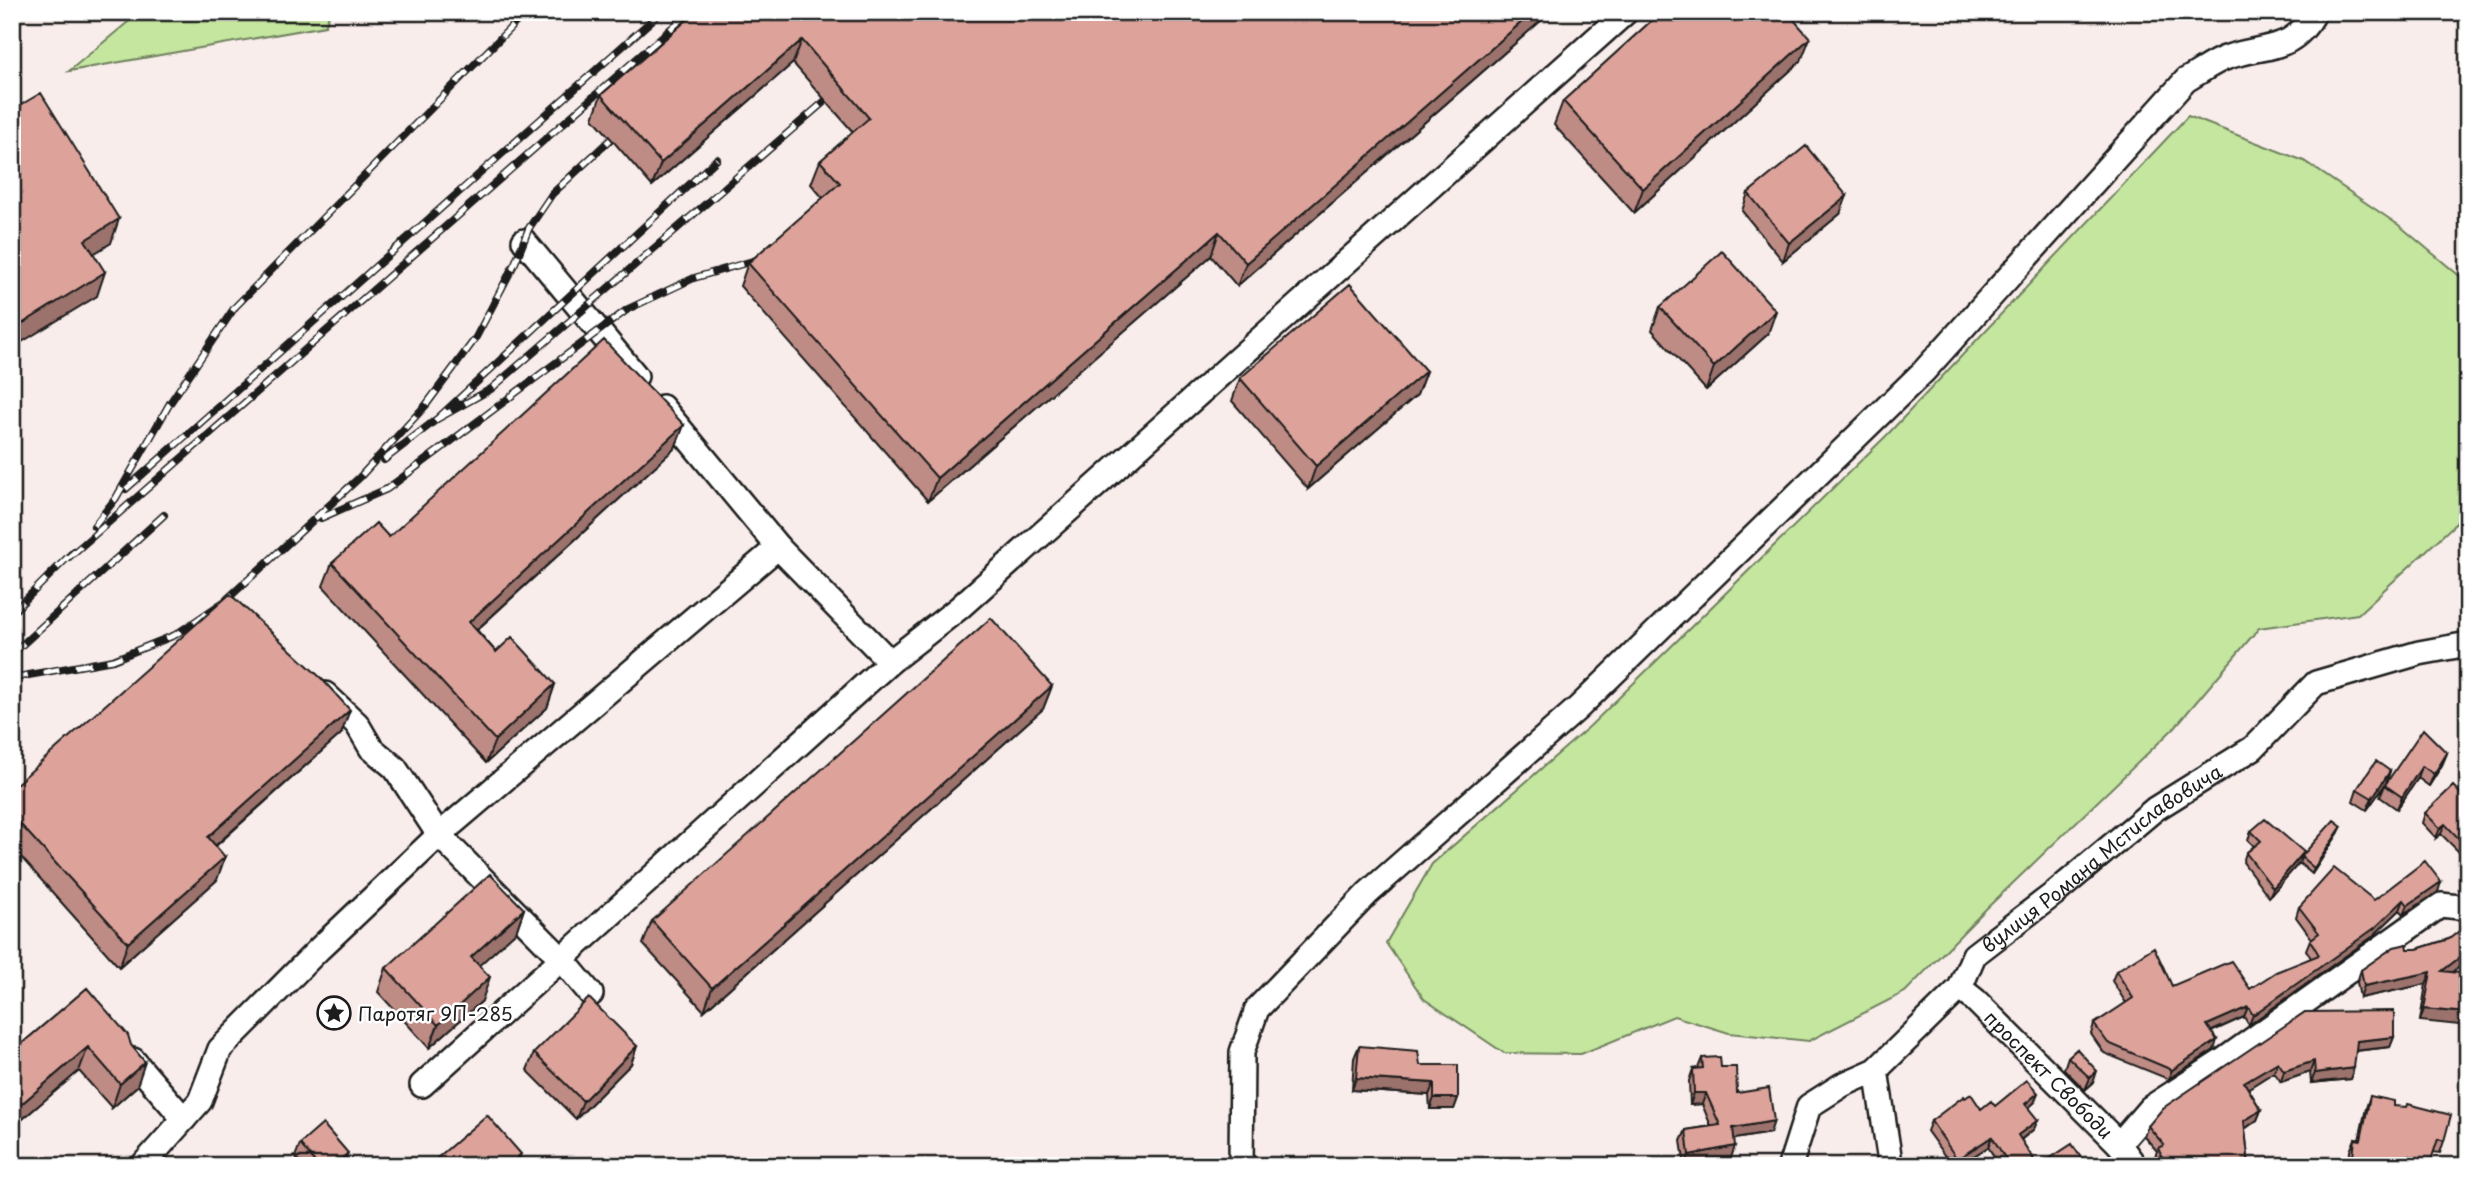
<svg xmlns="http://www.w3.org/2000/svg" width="2480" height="1178" viewBox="0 0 2480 1178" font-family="'Playpen Sans',sans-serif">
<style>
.green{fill:#c4e69f;stroke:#70815e;stroke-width:2}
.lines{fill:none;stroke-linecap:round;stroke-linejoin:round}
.minor-casing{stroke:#1c1c1c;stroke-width:28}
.minor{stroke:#fff;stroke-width:23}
.rail-casing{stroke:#1c1c1c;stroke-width:8}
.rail{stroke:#fff;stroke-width:5;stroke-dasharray:16;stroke-linecap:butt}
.wall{fill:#be8c85;stroke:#1c1c1c;stroke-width:2}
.shaded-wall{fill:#9b726c;stroke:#1c1c1c;stroke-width:2}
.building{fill:#dda39b;stroke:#1c1c1c;stroke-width:2}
.labels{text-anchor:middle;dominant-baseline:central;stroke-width:5;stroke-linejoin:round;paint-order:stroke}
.street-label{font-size:19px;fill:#1c1c1c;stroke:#fff}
.poi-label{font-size:19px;fill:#1c1c1c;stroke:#fff;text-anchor:start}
</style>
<rect width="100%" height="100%" fill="#f8edeb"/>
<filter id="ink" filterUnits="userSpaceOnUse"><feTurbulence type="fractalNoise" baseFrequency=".0143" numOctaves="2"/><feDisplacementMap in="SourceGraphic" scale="14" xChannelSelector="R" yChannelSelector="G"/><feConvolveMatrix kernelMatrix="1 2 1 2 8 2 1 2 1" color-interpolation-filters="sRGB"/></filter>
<g filter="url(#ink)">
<path class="green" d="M140,12H330L325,26L69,71Z
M2188,116L2304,161L2400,226L2468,283V512L2358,614L2259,628L2175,727L1985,910L1905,992L1809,1041L1729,1033L1674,1016L1581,1054L1504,1053L1424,999L1386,943L1432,864L1590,726L1887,435Z"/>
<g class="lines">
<defs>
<g id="minor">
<path d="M524,241L636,376"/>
<path d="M662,407L778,547"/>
<path d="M325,694L357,724L371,748L395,768L439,835L560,957L591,994"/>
<path id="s1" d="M1960,988L1975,1000L2119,1144L2135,1166"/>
<path d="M133,1060L184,1119"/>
<path d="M1876,1070L1889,1155"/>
<path d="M422,1085L890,662"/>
<path d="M2119,1144L2150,1108L2221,1062L2441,905L2468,908"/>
<path d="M142,1166L200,1101L220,1049L319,949L439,835L778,547L890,662L959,608L1626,12"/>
<path d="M1241,1166L1242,1052L1257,1009L1368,893L1578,708L1924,371L2186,80C2199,73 2214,61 2228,57C2268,44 2292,53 2315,12"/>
<path id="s2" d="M1790,1166L1809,1106L1842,1085L1876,1070L1960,988L1974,955L2055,893L2155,809L2253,748L2316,683L2419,653L2468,644"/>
</g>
</defs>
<use href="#minor" class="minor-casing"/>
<use href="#minor" class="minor"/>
<defs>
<path id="rail" d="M437,419L491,389L825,101
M384,460L437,419L717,159
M126,489L661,12
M321,518L387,489L628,309L694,278L756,260
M94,526L116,498L170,403L235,307L526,12
M69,557L690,12
M12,613L74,551
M12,654L164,515
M12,678L113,660L175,635L225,601L359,478L426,405L475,339L515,263L529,228L552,194L611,139"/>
</defs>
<use href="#rail" class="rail-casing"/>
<use href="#rail" class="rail"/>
</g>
<path class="wall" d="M696,12H1551L1237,286L1211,256L928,501L740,286L748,263L823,198L811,184L820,161L853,132L793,63L652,186L593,118L601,95Z
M1661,12H1792L1790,15L1801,61L1634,213L1554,125L1563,101Z
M1748,193L1840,214L1783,261L1742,211Z
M1660,307L1768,334L1706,390L1652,330Z
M1426,371L1417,395L1308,489L1232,401L1240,378Z
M684,425L675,448L477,630L496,652L555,684L547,708L486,763L323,586L332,563L389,537Z
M1052,686L1043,709L704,1011L643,944L652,921Z
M341,734L216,846L217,880L119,967L12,847V788Z
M2447,753L2442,765L2429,786L2418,778L2397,809L2380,797L2385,785Z
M2390,771L2386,783L2367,810L2353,801L2357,789Z
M2468,801V861L2441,834L2436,838L2422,823L2425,813Z
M2251,831L2303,855L2339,832L2312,874L2299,863L2269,897L2243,862L2246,853L2254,846L2248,840Z
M2438,892L2404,914L2400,910L2372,937L2249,1025L2244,1017L2211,1032L2214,1050L2168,1079L2104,1053L2091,1034L2094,1024L2126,1003L2112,981L2116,971L2172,986L2250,989L2311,958L2306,950L2310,940L2312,939L2296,917L2299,907L2374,900Z
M524,909L516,932L479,965L482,1001L429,1048L378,992L386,968Z
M2449,939L2468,960L2452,973L2420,1021L2426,984L2360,998L2357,982L2361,970L2408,949H2417Z
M87,988L137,1086L112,1108L79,1071L12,1128V1052Z
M2305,1012L2394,1037L2390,1047L2356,1051L2350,1079L2311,1083L2310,1072L2281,1082L2274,1072L2248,1088L2261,1110L2257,1120L2245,1129L2249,1166H2158L2154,1159L2157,1151L2144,1136L2148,1126Z
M637,1046L631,1064L576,1119L527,1070L534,1053Z
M1359,1046L1420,1065L1458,1098L1454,1109H1430L1429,1095L1352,1090L1354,1058Z
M2077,1049L2093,1083L2085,1090L2064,1069L2068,1057Z
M1702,1058L1721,1067L1737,1093L1770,1133L1734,1139L1731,1158L1685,1166L1681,1141L1686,1130L1711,1126L1702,1104L1690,1105L1689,1081L1693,1069L1698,1068Z
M2370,1096L2394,1106L2444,1141L2440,1153L2433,1152L2429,1166H2349L2350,1151L2355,1139L2359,1140L2366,1108Z
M1965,1098L1981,1109L1995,1106L2034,1103L2028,1108L2034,1129L2021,1140L2038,1166H2086H2000L1988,1147L1958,1166H1952L1927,1131L1931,1121Z
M2468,1114V1141L2461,1139Z
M300,1144L344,1165L303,1166L295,1157Z"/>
<path class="shaded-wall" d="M1533,12H1551L1237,286L1246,263Z
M1810,38L1801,61L1634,213L1643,189Z
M802,40L793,63L652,186L661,163Z
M1847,196L1840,214L1783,261L1789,243Z
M119,219L111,243L77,264L85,240Z
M1219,232L1211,256L928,501L937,478Z
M105,272L97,296L12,348V330Z
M1776,311L1768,334L1706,390L1714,367Z
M1426,371L1417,395L1308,489L1316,466Z
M684,425L675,448L460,645L469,622Z
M555,684L547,708L486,763L495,740Z
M1052,686L1043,709L704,1011L712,988Z
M350,710L341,734L199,860L208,837Z
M2447,753L2442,765L2429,786L2434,774Z
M2422,766L2418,778L2397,809L2402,797Z
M2390,771L2386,783L2367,810L2372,798Z
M2445,824L2441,834L2436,838L2440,828Z
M2342,826L2339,832L2312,874L2314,868Z
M2304,852L2299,863L2269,897L2273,888Z
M225,857L217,880L119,967L128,943Z
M2441,882L2438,892L2404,914L2408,905Z
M2404,900L2400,910L2372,937L2249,1025L2253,1015Z
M524,909L516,932L463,980L471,957Z
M2468,951V960L2438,984L2442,971Z
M2431,972L2426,984L2360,998L2364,986Z
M490,977L482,1001L429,1048L438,1025Z
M2248,1007L2244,1017L2203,1035L2207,1025Z
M2424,1009L2468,1013V1026L2420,1021Z
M2394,1037L2390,1047L2353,1051L2357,1041Z
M2217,1040L2214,1050L2168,1079L2172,1070Z
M637,1046L631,1064L576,1119L583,1101Z
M88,1047L79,1071L12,1128V1112Z
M2314,1061L2310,1072L2281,1082L2284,1071Z
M145,1062L137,1086L112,1108L120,1084Z
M2278,1062L2274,1072L2241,1093L2244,1082Z
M2354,1068L2350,1079L2311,1083L2315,1073Z
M2097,1071L2093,1083L2085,1090L2090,1078Z
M1356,1078L1434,1083L1429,1095L1352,1090Z
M1694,1093H1706L1702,1104L1690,1105Z
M2038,1093L2034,1103L2021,1114L2025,1104Z
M1434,1098H1458L1454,1109H1430Z
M2261,1110L2257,1120L2240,1132L2244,1121Z
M2038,1120L2034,1129L2014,1145L2018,1135Z
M1774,1121L1770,1133L1729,1140L1733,1128Z
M1992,1137L1988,1147L1958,1166H1955L1957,1159Z
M1735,1146L1731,1158L1685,1166L1689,1155Z
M348,1153L343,1166H333Z
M521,1154L517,1166H508Z
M2353,1157L2371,1159L2369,1166H2349Z"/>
<path class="building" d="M696,12H1533L1246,263L1219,232L937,478L748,263L840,183L820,161L869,118L802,40L661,163L601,95Z
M1661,12H1787L1810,38L1643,189L1563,101Z
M41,93L119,219L85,240L105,272L12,330V110Z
M1806,146L1847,196L1789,243L1748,193Z
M1722,251L1776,311L1714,367L1660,307Z
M1350,284L1426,371L1316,466L1240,378Z
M604,340L684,425L469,622L496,652L512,637L555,684L495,740L332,563L376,523L389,537Z
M230,594L321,678L350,710L208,837L225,857L128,943L12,815V788Z
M991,618L1052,686L712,988L652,921Z
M2423,729L2447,753L2434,774L2422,766L2402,797L2385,785Z
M2376,761L2390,771L2372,798L2357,789Z
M2453,786L2468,801V848L2445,824L2440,828L2425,813Z
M2265,819L2304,852L2273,888L2246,853L2261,841L2251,831Z
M2334,820L2342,826L2314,868L2301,857Z
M2425,861L2441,882L2408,905L2404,900L2376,927L2253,1015L2248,1007L2207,1025L2217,1040L2172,1070L2108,1043L2094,1024L2133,998L2116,971L2154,947L2172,986L2231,961L2250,989L2276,972L2319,955L2310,940L2319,933L2299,907L2334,868L2374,900Z
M490,874L524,909L471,957L490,977L438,1025L386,968Z
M2468,924V951L2442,971L2468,974V1013L2424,1009L2431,972L2364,986L2361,970L2394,947L2407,944L2408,949H2417L2449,939Z
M87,988L128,1035L131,1045L145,1062L120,1084L88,1047L12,1112V1052Z
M589,998L637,1046L583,1101L534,1053Z
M2394,1011V1037L2357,1041L2354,1068L2315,1073L2314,1061L2284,1071L2278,1062L2244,1082L2261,1110L2244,1121L2249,1166H2175L2174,1162L2167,1166L2158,1148L2164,1145L2148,1126L2163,1108L2305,1012Z
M1359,1046L1418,1051L1420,1065H1458V1098H1434V1083L1356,1078Z
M2077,1049L2097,1071L2090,1078L2068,1057Z
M1720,1057L1721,1067H1736L1737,1093L1769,1088L1774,1121L1733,1128L1735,1146L1689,1155L1686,1130L1720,1125L1706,1093H1694L1693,1069L1703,1068L1702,1058Z
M2027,1080L2038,1093L2025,1104L2038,1120L2018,1135L2038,1166L2072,1144L2086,1166H2010L1992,1137L1957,1159L1931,1121L1964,1096L1965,1098L1971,1094L1981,1109L1991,1101L1995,1106Z
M2370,1096L2394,1101V1106L2407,1107L2408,1104L2451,1115L2444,1141L2438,1139L2430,1163L2409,1156L2406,1166H2370L2371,1159L2353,1157L2355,1139L2361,1140Z
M487,1115L521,1154L508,1166H428Z
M2468,1116V1130L2464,1129Z
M323,1124L348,1153L333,1166H318L300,1144Z"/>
</g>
<defs>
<symbol id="sight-ring" viewBox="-11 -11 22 22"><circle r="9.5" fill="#fff" stroke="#1c1c1c" stroke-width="1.5"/><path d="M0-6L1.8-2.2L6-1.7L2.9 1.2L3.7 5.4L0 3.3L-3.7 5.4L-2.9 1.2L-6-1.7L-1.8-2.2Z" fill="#1c1c1c"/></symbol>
</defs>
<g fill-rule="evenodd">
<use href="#sight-ring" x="315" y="994" width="38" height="38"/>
</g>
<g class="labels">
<g class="street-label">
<text stroke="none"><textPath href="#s2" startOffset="453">вулиця Романа Мстиславовича</textPath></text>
<text stroke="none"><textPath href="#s1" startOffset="124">проспект Свободи</textPath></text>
</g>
<g class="poi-label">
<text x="358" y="1013">Паротяг 9П-285</text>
</g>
</g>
<rect width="2480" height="1178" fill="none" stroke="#fff" stroke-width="42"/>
<rect x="21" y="21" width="2438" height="1136" fill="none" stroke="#1c1c1c" stroke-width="2.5" filter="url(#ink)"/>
</svg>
